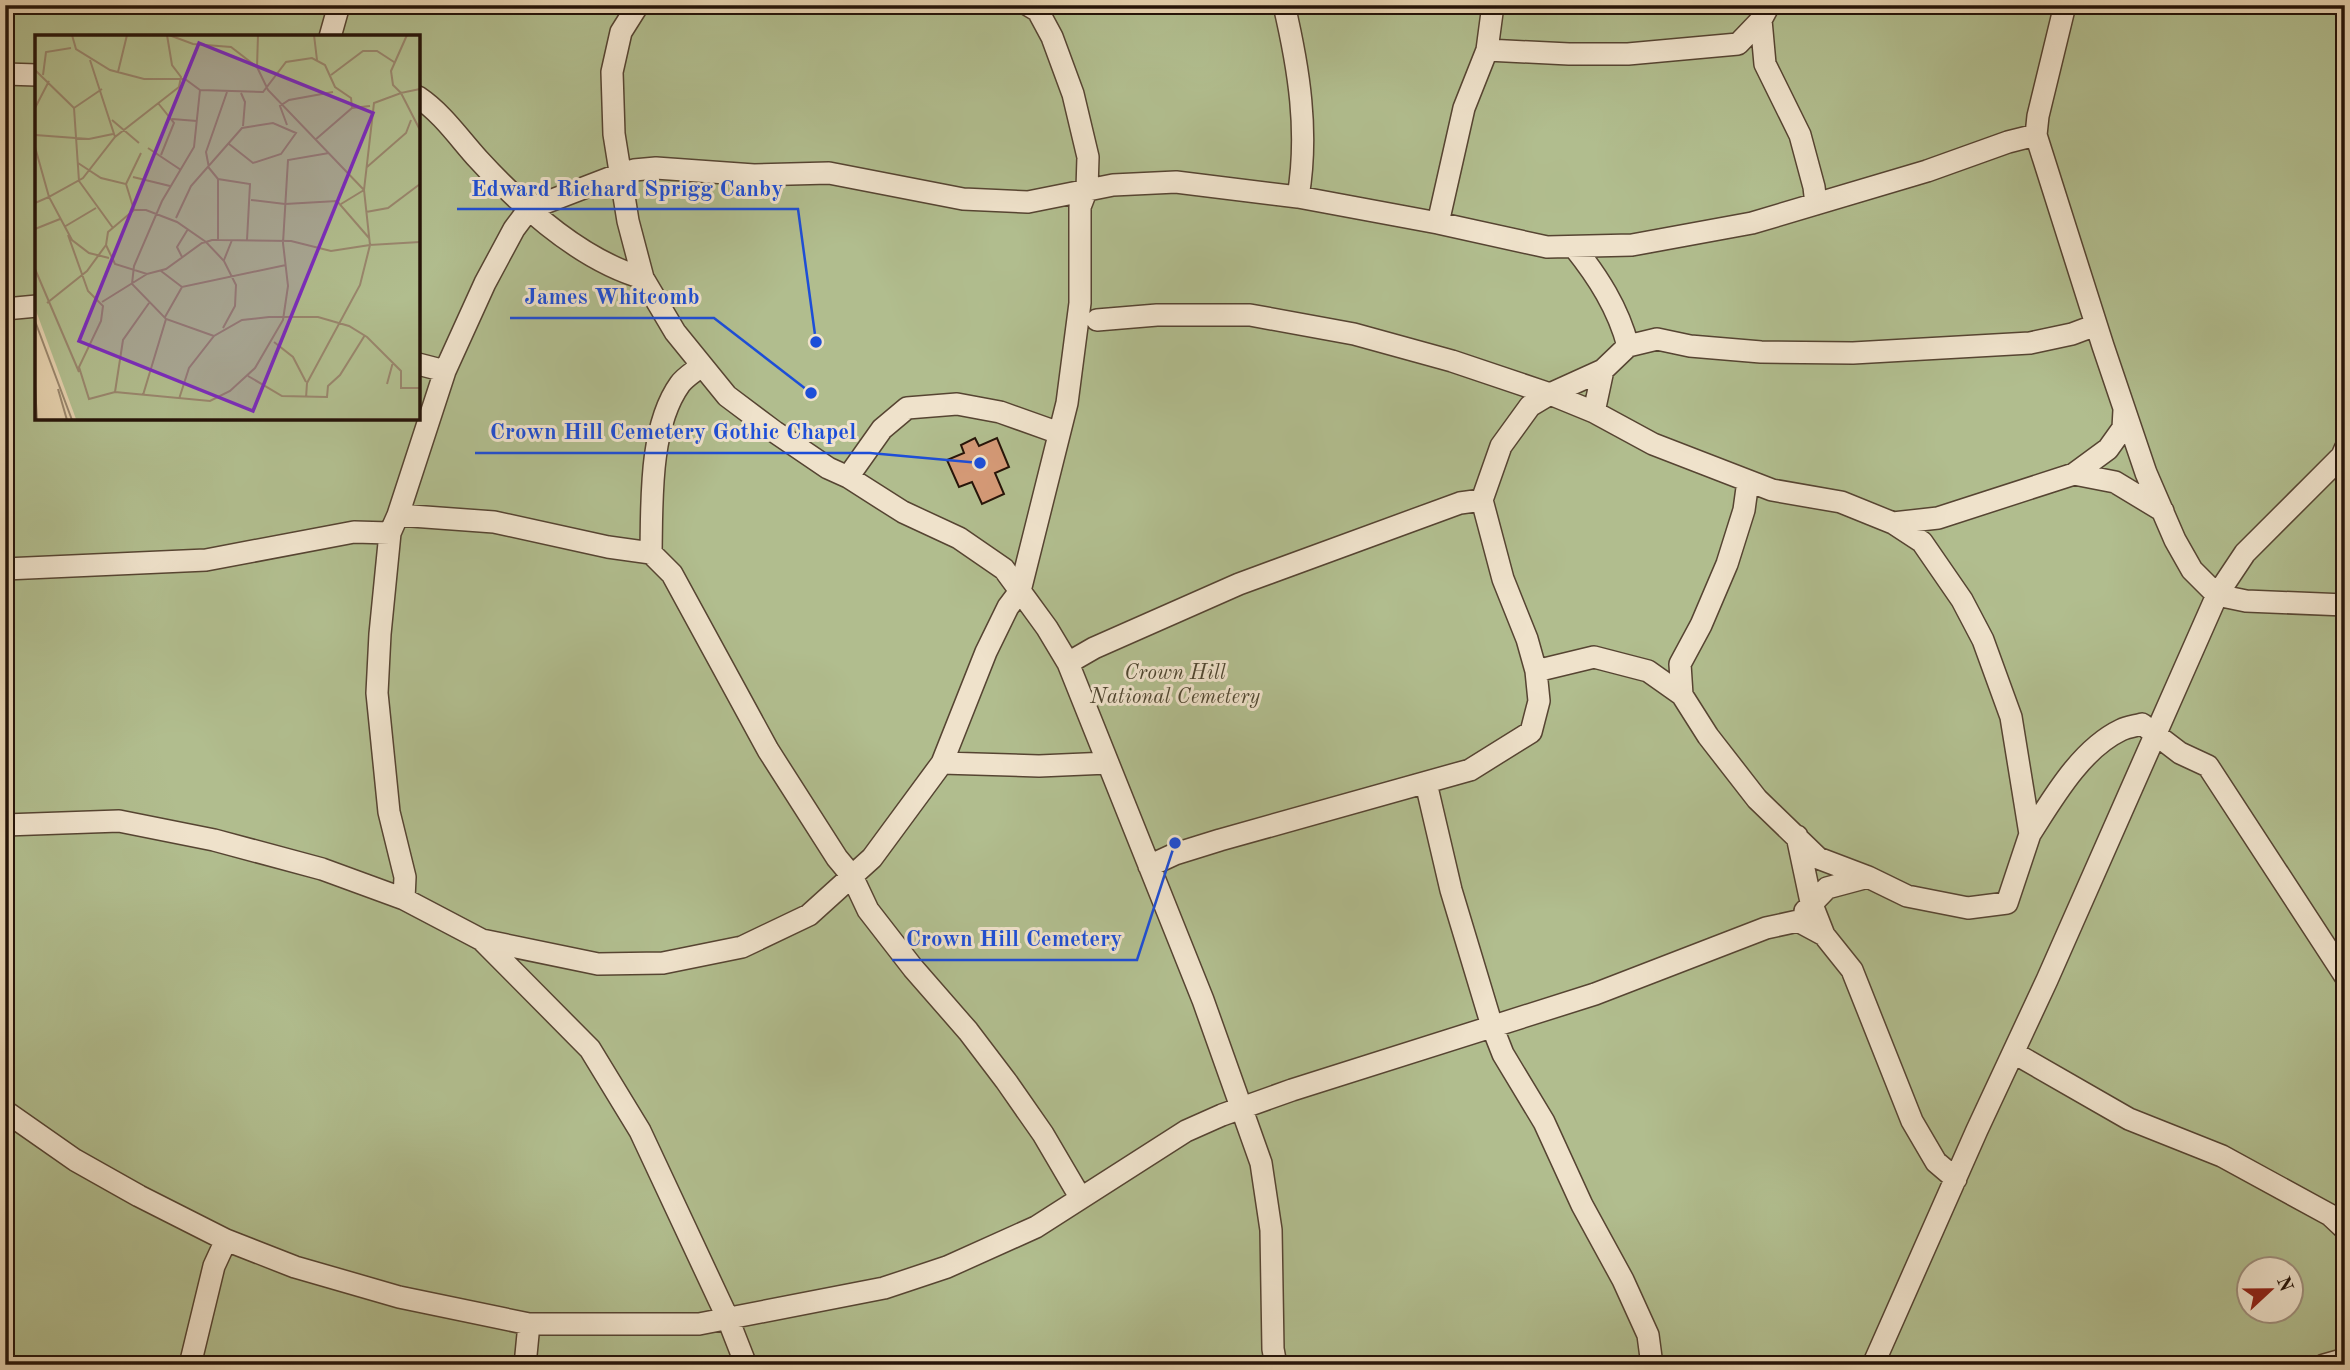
<svg xmlns="http://www.w3.org/2000/svg" width="2350" height="1370" viewBox="0 0 2350 1370" font-family="'Old Standard TT',serif">
<style>
.green{fill:#b1bd8e;stroke:#6c684c;stroke-width:2;fill-rule:evenodd}
.building{fill:#d59a77;stroke:#261409;stroke-width:2}
.lines{fill:none;stroke-linecap:round;stroke-linejoin:round}
.minor-casing{stroke:#564432;stroke-width:24}
.minor{stroke:#efe2cb;stroke-width:21}
.labels{text-anchor:middle;dominant-baseline:central;stroke-width:6;stroke-linejoin:round;paint-order:stroke}
.park-label{font-size:21px;font-style:italic;fill:#504731;stroke:#efe2cb}
.inset-road{fill:none;stroke:#99866d;stroke-width:2}
.view{fill:#7b2cbf;fill-opacity:0.15;stroke:#7b2cbf;stroke-width:3.5}
.inset-edge{fill:none;stroke:#261409;stroke-width:3.5}
.leader{fill:none;stroke:#1d4ed8;stroke-width:2.5}
.callout-dot{fill:#1d4ed8;stroke:#efe2cb;stroke-width:2.5}
.callout-label{font-size:23px;text-anchor:middle;font-weight:bold;fill:#1d4ed8;stroke:#efe2cb;stroke-width:6;stroke-linejoin:round;paint-order:stroke}
</style>
<rect width="100%" height="100%" fill="#e6d2af"/>
<filter id="stains"><feTurbulence type="fractalNoise" baseFrequency=".00286" numOctaves="4"/><feColorMatrix values="0 0 0 0 .2 0 0 0 0 .09 0 0 0 0 .02 0 0 0 .5 -.17"/></filter>
<radialGradient id="worn" r=".72"><stop offset=".6" stop-color="#630" stop-opacity="0"/><stop offset="1" stop-color="#630" stop-opacity=".3"/></radialGradient>
<path class="green" d="M5,5H2345V1365H5ZM37,37H418V418H37ZM2248,1268H2290V1310H2248Z"/>
<path class="building" d="M975,438L979,446L997,438L1009,467L995,473L1004,494L982,504L972,482L959,487L947,460L964,453L961,445Z"/>
<g class="lines">
<defs>
<path id="minor" d="M638,5L621,32L612,72L614,134L628,221L643,278L675,332L727,396L775,432L828,468L848,477L903,512L959,538L1004,569L1047,628L1068,663L1203,1000L1261,1163L1271,1230L1273,1349L1276,1365
M1284,5C1299,69 1309,132 1298,197
M2065,5L2038,116L2036,135L2103,346L2146,473L2175,540L2192,570L2217,595L2246,601L2345,605
M2343,5L2345,9
M1761,20L1765,64L1800,135L1814,187L1816,204
M330,37L339,5
M1487,50L1569,54H1628L1738,44L1761,20L1769,5
M5,74L37,75
M418,97C442,113 459,138 478,159C522,207 580,260 643,278
M1438,223L1464,108L1487,50L1493,5
M1574,247C1598,277 1618,308 1628,346
M5,309L37,306
M1097,320L1157,315H1250L1354,334L1452,361L1550,394L1594,412L1653,444L1772,490L1841,502L1893,523L1922,542L1962,600L1983,640L2011,717L2030,834L2007,903L1968,908L1907,896L1868,877L1818,858L1757,799L1708,736L1682,695L1680,664L1701,625L1727,564L1744,510L1748,481
M418,364L445,371
M701,366C694,372 685,377 680,384C649,427 652,502 651,553L672,574L768,750L837,858L852,876L868,910L913,968L968,1031L1006,1081L1043,1134L1080,1197
M1594,412L1603,370
M2074,474L2115,482L2163,511
M848,477L882,429L907,408L957,404L1000,412L1059,433
M398,515L494,522L608,547L651,553
M1893,523L1938,518L2074,474L2108,449L2123,428L2124,410
M5,569L206,560L354,532L390,533
M1068,663L1094,648L1239,584L1460,503L1482,500
M1536,671L1594,657L1648,671L1682,695
M942,763L1039,766L1108,763
M1426,783L1451,890L1492,1026L1503,1054L1544,1122L1582,1205L1623,1280L1648,1335L1652,1365
M5,825L119,821L214,840L322,869L404,899L482,940L590,1049L640,1131L728,1319L746,1365
M2030,834C2053,798 2081,749 2121,730C2127,727 2135,726 2142,724L2180,753L2208,766L2345,976
M1797,836L1811,902L1824,935
M1149,866L1175,854L1220,840L1470,770L1531,732L1539,701L1536,671L1527,639L1503,579L1482,500L1501,446L1530,406L1550,394L1603,370L1628,346L1657,339L1690,346L1761,352L1853,353L2030,343L2072,334L2096,325
M404,899L405,877L389,812L377,693L380,634L390,533L398,515L445,371L485,283L514,229L529,209L620,174L634,170L656,168L754,175L829,173L963,199L1028,202L1113,185L1176,182L1298,197L1438,223L1547,247L1632,245L1752,223L1927,171L2008,142L2036,135
M1805,911L1827,888L1868,877
M482,940L598,964L663,963L742,947L809,915L872,858L942,763L986,652L1008,607L1020,591L1067,403L1080,303V207L1087,189L1088,157L1073,94L1052,37L1038,11L1028,5
M2014,1053L2129,1119L2222,1156L2330,1215L2345,1229
M5,1111L75,1160L139,1196L226,1240L295,1267L399,1297L529,1324H699L884,1288L947,1267L1036,1227L1186,1131L1222,1115L1292,1090L1595,994L1766,928L1798,921L1824,935L1852,970L1912,1121L1936,1162L1956,1179
M190,1365L214,1266L226,1240
M525,1365L529,1324
M1873,1365L1977,1130L2047,980L2217,595L2245,553L2342,456L2345,449
M2324,1365L2345,1359"/>
</defs>
<use href="#minor" class="minor-casing"/>
<use href="#minor" class="minor"/>
</g>
<g class="labels">
<g class="park-label">
<text x="1175" y="673">Crown Hill<tspan x="1175" dy="24">National Cemetery</tspan></text>
</g>
</g>
<g transform="translate(35 35)">
<rect width="385" height="385" fill="#e6d2af"/>
<path d="M0,1H385V383L41,384L0,273Z" fill="#b1bd8e"/>
<path class="inset-road" d="M37,0L41,14L75,35L109,44H150L165,55L228,57L251,27L277,23L290,30L300,52L316,63L317,73M134,0L158,9L196,12L222,32L233,55L329,155L335,210L385,207M279,0L282,25M372,0L356,36L358,50L366,58L385,54M55,25L80,102M222,32L223,0M0,35L39,73L44,146L78,193M83,37L92,0M8,40L11,17L36,13M296,40L328,16H342L359,27M165,55L159,112L127,166L99,231L97,249L131,284L179,301M192,57L171,117L174,133L183,144L215,149L212,205M206,58L210,67L208,91M123,68L139,88L126,120M0,73L14,46M39,73L67,54M137,84L162,86M77,85L104,108M252,90L245,71L254,65L298,57M0,100L54,104L78,99M280,105L317,73L335,71M0,112L14,162L0,168M113,113L146,135M43,128L66,143L91,149L99,175M332,132L371,98L376,85M98,142L135,151M91,149L106,118M216,165L250,169L302,166L334,203M306,169L329,155L339,68L366,58L385,95M331,177L353,173L385,149M141,183L156,151L207,93L238,88L261,98L246,119L218,128L194,109M29,192L61,173M0,194L25,184M33,200L53,256L68,271L66,286L44,332L54,364L80,357L175,366L195,356L220,333L248,285L253,251L248,208L253,125L294,118M183,205V144M147,222L142,212L153,194M74,223L54,218L37,205L14,162L48,143L80,102L144,52L146,42L137,30L132,0M189,225L197,205M0,234L44,337M126,236L147,252L251,230M67,267L112,239M12,268L52,236L71,210M130,282L147,252M0,286L37,385M188,293L200,271L201,250L189,226L171,207L142,187L111,175H99L73,197L71,210L80,229L112,239L131,234L167,208L171,207L177,205H183L256,206L296,216L335,210L325,250L272,348L271,363M239,307L258,322L271,347M213,341L247,361L292,362L293,351L305,340L330,300M352,349L358,327M0,351L2,385M23,354L32,385M80,357L88,305L114,268M108,360L131,284M144,364L154,333L179,301L207,285L234,282H283L314,291L332,302L366,336V353H385"/>
<path class="view" d="M164,8L338,78L218,376L44,306Z"/>
<rect width="385" height="385" class="inset-edge"/>
</g>
<path class="leader" d="M816 342L798 209H457M811 393L714 318H510M980 463L870 453H475M1175 843L1137 960H892"/>
<g class="callout-dot">
<circle cx="816" cy="342" r="7"/>
<circle cx="811" cy="393" r="7"/>
<circle cx="980" cy="463" r="7"/>
<circle cx="1175" cy="843" r="7"/>
</g>
<g class="callout-label">
<text x="627" y="196">Edward Richard Sprigg Canby</text>
<text x="612" y="304">James Whitcomb</text>
<text x="673" y="439">Crown Hill Cemetery Gothic Chapel</text>
<text x="1014" y="946">Crown Hill Cemetery</text>
</g>
<rect width="2350" height="1370" fill="none" stroke="#e6d2af" stroke-width="28"/>
<rect x="7" y="7" width="2336" height="1356" fill="none" stroke="#261409" stroke-width="3.5"/>
<rect x="14" y="14" width="2322" height="1342" fill="none" stroke="#261409" stroke-width="2"/>
<g transform="translate(2270 1290) rotate(68)"><circle r="33" fill="#efe2cb" stroke="#9f907d" stroke-width="2"/>
<path d="M0-5L12 26L0 18L-12 26Z" fill="#8f2418"/>
<text y="-10" font-size="19" font-weight="bold" text-anchor="middle" fill="#261409">N</text>
</g>
<rect width="100%" height="100%" filter="url(#stains)"/>
<rect width="100%" height="100%" fill="url(#worn)"/>
</svg>
